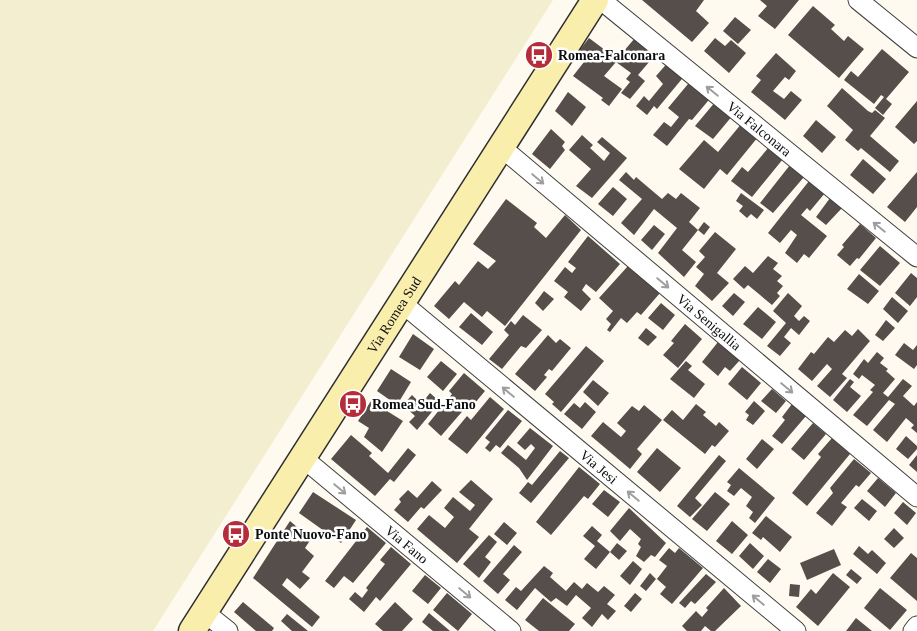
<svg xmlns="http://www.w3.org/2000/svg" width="917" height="631" viewBox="0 0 917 631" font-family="Georgia,serif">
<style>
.farmland{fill:#f3eed0}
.building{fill:#554e4a}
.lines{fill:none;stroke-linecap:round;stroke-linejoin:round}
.minor-casing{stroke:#404040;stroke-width:21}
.secondary-casing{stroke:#2f2f2f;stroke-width:29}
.minor{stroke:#fff;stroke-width:19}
.secondary{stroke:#faeead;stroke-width:26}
.oneway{stroke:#9e9e9e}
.labels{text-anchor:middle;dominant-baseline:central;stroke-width:5;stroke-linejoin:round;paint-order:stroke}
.poi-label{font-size:14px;font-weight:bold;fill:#0d0d0d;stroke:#fff;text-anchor:start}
.street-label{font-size:14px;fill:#0d0d0d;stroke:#fff}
</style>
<rect width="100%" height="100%" fill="#fefaef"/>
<path class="farmland" d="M0,0H553L153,631H0Z"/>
<path class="building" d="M642,0H704L696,11L709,23L692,42Z
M760,0H799L775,29L758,16L767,6Z
M813,6L835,25L831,29L844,41L848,36L864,49L839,78L788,35Z
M735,17L751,30L738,44L723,31Z
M589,38L617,59L635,38L655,55L638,75L645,81L630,99L621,93L630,82L626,79L631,73L616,62L604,76L622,89L609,106L601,100L603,98L573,76L584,62L575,56Z
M715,38L725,46L731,40L746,53L729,73L704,51Z
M882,49L909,72L886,99L892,104L883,115L875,108L884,97L881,95L874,104L844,80L851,71L858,77Z
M776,53L796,71L789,80L785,77L773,91L784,99L791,91L802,100L785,120L751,92L761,80L756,76Z
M670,60L686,74L657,109L654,106L647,115L636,106L644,96L649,101L663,84L656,76Z
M693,78L713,95L692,120L689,119L667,146L653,135L664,122L671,127L679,117L668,108Z
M842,88L868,111L872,113L875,110L885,118L870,136L899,161L890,172L861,148L858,151L845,140L853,130L827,106Z
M568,92L586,107L572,126L555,111Z
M716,101L733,115L713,139L695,126Z
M917,101V141L914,144L895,127Z
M816,120L836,137L822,153L803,136Z
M742,123L758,137L727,175L720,169L704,189L679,169L704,140L718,152Z
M551,129L565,142L562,146L565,150L550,169L532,154Z
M582,135L593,145L590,148L604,161L610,153L597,142L602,137L627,158L592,198L576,186L591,169L569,150Z
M769,147L783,159L752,197L731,181L742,167L748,172Z
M863,159L886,179L873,194L850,175Z
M790,165L804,177L773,213L760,203Z
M626,172L634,180L636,177L662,199L668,193L676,199L681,193L700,208L689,222L698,230L682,250L696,262L684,277L658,253L677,228L654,209L634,235L621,223L642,199L619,180Z
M917,172V207L905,222L887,207Z
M809,181L825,193L810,211L807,208L801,215L827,236L809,258L804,254L797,263L785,253L797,235L791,230L780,243L768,233Z
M613,187L627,199L613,216L598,204Z
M741,193L764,210L757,219L751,214L747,218L739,211L743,206L736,201Z
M830,198L842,208L826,225L816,217Z
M506,199L537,223L534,227L546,238L565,215L581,230L505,326L487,311L482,317L464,302L449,319L434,306L455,281L459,285L478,261L488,269L496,261L473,244Z
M704,222L710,227L704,235L698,230Z
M860,224L876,238L859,259L857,258L850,266L837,255L844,247L842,245Z
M654,225L665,234L652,250L641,240Z
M715,232L736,249L717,273L729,283L712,301L695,286L704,274L696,267L705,257L699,251Z
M588,236L620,264L596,292L586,284L582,290L591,299L581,311L564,297L568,292L554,281L565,267L572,273L576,268L568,262Z
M880,246L900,263L880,286L860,270Z
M768,256L778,263L773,269L782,276L777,281L783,286L777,293L780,296L772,305L748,285L744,289L733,279L745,266L753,273Z
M628,266L660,293L641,315L637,312L627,323L621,318L610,332L607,330L611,324L606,319L613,311L599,298Z
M911,273L917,278V297L910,306L895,293Z
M859,274L879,291L868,304L847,289Z
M544,291L554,299L543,311L535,303Z
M734,293L745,302L733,316L722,306Z
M788,293L802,306L794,316L799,321L804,316L810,321L799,335L791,328L784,337L791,343L780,356L767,346L786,323L773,311Z
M892,297L908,311L898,323L883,309Z
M661,303L675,315L663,330L648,318Z
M758,307L776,322L762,339L743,324Z
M471,313L493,332L482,345L459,327Z
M523,315L542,330L526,348L521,346L502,369L489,359L509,335L504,330L511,321L515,325Z
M886,320L895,328L883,341L875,335Z
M685,324L702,339L678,368L663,355L674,343L671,341Z
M646,328L657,337L648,346L638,338Z
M858,329L870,341L842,374L847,378L830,397L817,386L832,369L827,364L812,381L798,369L811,352L814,354L828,337L834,342L845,330L852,336Z
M413,334L434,349L420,370L399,357Z
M548,335L556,343L560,339L571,348L552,371L549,369L544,375L547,377L535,391L515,374Z
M718,342L740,360L730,371L725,367L718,376L702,362Z
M904,343L913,350L917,345V365L914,369L895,355Z
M586,346L604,361L561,412L552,404L554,402L545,394Z
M877,352L884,358L880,363L888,369L886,371L895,379L883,393L888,397L903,379L912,386L903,396L914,406L917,402V433L911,428L914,425L906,418L887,442L873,430L895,404L889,400L867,426L853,415L873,392L870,390L875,385L862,375L859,379L853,374L864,359L868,363Z
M441,361L457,374L443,391L427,377Z
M686,361L692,366L688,370L705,384L694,398L670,379Z
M742,367L761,383L747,400L728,384Z
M391,369L411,382L397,405L377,391Z
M464,373L485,391L470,409L467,406L441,436L428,424L452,394L449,391Z
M850,379L854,382L850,387L861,396L847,412L833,400Z
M593,380L609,393L598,406L583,392Z
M772,389L786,401L776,413L761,401Z
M430,393L440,402L417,430L409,422L415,416L403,405L412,395L421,404Z
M490,397L504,409L467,454L448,439L467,416L471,420Z
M371,401L403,421L382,452L364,437L369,428L358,421Z
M754,401L765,411L753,425L746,420L749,415L745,412Z
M585,402L596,412L582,429L564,414L574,403L580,408Z
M696,404L706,412L703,415L716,426L719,422L729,431L715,447L712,445L705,454L663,420L672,410L683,420Z
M792,404L806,416L782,444L772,436L785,420L782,417Z
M644,405L662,420L637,449L642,454L630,469L591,436L603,422L621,437L626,431L617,423L632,406L639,411Z
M508,410L522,421L500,448L496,445L490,452L485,448L490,442L485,438Z
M813,423L826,434L804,460L791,449Z
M530,428L553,446L527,480L519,468L501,453L508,445L526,460L535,448L531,444L525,450L517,443Z
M351,435L372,453L369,456L388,473L408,448L416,455L394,482L390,479L375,496L331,459Z
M906,436L917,446V449L908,459L896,449Z
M832,438L850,454L807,506L792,493L821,457L818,454Z
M762,439L774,449L757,469L746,459Z
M657,448L681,468L660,492L637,472Z
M560,451L569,458L531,503L519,493L528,482L532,485Z
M719,455L726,461L695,498L702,505L690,517L677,506Z
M917,455V472L909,465Z
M854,459L871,473L859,487L856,485L841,503L847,507L832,526L816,513L833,493L830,488Z
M579,467L600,484L588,499L584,496L551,535L536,522Z
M739,468L775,498L755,523L749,518L753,512L746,506L752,497L741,488L734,496L727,491L731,485L727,482Z
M878,478L896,493L885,507L867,491Z
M471,480L493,499L469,529L479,537L457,563L417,529L429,515L445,528L454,517L444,508L453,497L470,511L475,505L459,492Z
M432,481L442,490L424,509L421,507L408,522L394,510L401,502L399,499L408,490L417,498Z
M604,490L620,502L608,517L592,504Z
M313,492L356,520L341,543L299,513Z
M715,492L730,504L707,531L692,519Z
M862,499L877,511L869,521L854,508Z
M903,502L916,513L907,525L894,513Z
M629,508L666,543L655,557L651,555L644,562L636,556L641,547L638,544L641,539L630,529L620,541L610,531Z
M766,516L792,537L780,552L763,537L761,540L752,533Z
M290,521L311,539L305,548L314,556L302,572L310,578L300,589L287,578L282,585L320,617L312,627L253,578Z
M732,521L748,535L732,554L716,541Z
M504,522L517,533L507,545L494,534Z
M592,526L602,535L597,541L610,552L596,569L584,559L595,546L583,536Z
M367,527L386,543L353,583L344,576L334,588L325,581Z
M894,528L904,538L894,548L884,539Z
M489,535L497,542L485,557L491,562L479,578L463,564Z
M617,543L627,551L619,560L610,552Z
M750,543L764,556L753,569L739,556Z
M514,545L522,552L503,574L510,580L498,594L483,581Z
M859,546L868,554L872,550L886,563L877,574L853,554Z
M391,547L411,564L380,601L376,597L364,612L349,599L355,592L362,598L368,590L366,588L385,564L380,560Z
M669,548L675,553L679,548L703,568L672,604L660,594L666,587L657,579L667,566L659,560Z
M834,549L841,565L807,580L800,563Z
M911,553L917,558V601L890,578Z
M768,559L781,569L770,583L757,572Z
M633,561L642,569L630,585L620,576Z
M544,566L553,573L550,577L566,591L574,582L582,589L587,583L598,592L604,586L615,595L607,604L616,611L608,620L602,614L592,627L582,618L591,608L576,595L567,606L556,598L551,602L535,588L517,610L505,600L516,587L521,591Z
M851,569L862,578L857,584L846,575Z
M650,573L656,579L646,591L640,586Z
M833,573L850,587L818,626L796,607L811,589L816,594Z
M706,574L716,582L695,604L691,601L685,608L679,603Z
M425,575L441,588L428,604L412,591Z
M790,584L800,585L799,597L789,596Z
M724,588L741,606L715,631H711L705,626L701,631H687L682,626L696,611L702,617L708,610L706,608Z
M880,588L907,610L890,630L864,608Z
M447,593L472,614L458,631L433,610Z
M635,593L642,599L631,612L624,606Z
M543,598L575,624L569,631H539L525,620Z
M243,602L274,628L272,631H256L234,612Z
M395,602L413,619L402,631H383L375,624Z
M429,613L450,631H433L422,622Z
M287,614L308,631H292L281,621Z
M856,618L872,631H846Z"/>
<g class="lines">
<defs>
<g id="minor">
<path id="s1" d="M601,0L917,257"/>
<path d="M858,0L917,48"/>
<path id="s2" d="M501,147L917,497"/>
<path id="s3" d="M402,303L796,631"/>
<path id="s4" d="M303,458L511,631"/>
<path d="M204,612L228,631"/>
<path d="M913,631L917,626"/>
</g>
<g id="secondary">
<path id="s5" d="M192,631L595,0"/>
</g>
</defs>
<use href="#minor" class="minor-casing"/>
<use href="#secondary" class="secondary-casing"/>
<use href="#minor" class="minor"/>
<use href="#secondary" class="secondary"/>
</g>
<defs><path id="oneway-shaft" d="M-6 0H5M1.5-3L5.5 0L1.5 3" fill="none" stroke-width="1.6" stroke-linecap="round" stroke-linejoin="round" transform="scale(1.25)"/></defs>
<g class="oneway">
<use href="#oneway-shaft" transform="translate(712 91) rotate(-141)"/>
<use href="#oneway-shaft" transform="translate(538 179) rotate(40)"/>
<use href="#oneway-shaft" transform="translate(879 227) rotate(-141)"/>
<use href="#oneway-shaft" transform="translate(663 283) rotate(40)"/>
<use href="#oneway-shaft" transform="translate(787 388) rotate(40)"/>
<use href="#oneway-shaft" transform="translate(508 392) rotate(-140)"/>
<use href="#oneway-shaft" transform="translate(340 489) rotate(40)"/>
<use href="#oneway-shaft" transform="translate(633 496) rotate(-140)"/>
<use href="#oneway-shaft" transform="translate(465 593) rotate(40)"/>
<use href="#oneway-shaft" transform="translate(758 600) rotate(-140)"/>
</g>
<defs>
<symbol id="bus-disc" viewBox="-11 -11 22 22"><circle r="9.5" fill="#b52d3b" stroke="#fff"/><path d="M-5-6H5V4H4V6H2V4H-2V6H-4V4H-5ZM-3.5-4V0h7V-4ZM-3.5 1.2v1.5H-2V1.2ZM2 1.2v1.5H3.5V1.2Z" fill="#fff"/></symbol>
</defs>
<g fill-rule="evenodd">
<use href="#bus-disc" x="523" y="39" width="32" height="32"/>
<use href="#bus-disc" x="337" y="388" width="32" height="32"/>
<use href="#bus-disc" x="220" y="518" width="32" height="32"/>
</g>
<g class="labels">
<g class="poi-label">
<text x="558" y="55">Romea-Falconara</text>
<text x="372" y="404">Romea Sud-Fano</text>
<text x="255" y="534">Ponte Nuovo-Fano</text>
</g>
<g class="street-label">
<text stroke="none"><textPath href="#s1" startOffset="204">Via Falconara</textPath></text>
<text stroke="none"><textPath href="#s5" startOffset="375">Via Romea Sud</textPath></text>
<text stroke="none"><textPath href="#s2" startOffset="272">Via Senigallia</textPath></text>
<text stroke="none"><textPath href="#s3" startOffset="256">Via Jesi</textPath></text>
<text stroke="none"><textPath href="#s4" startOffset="135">Via Fano</textPath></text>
</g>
</g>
</svg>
